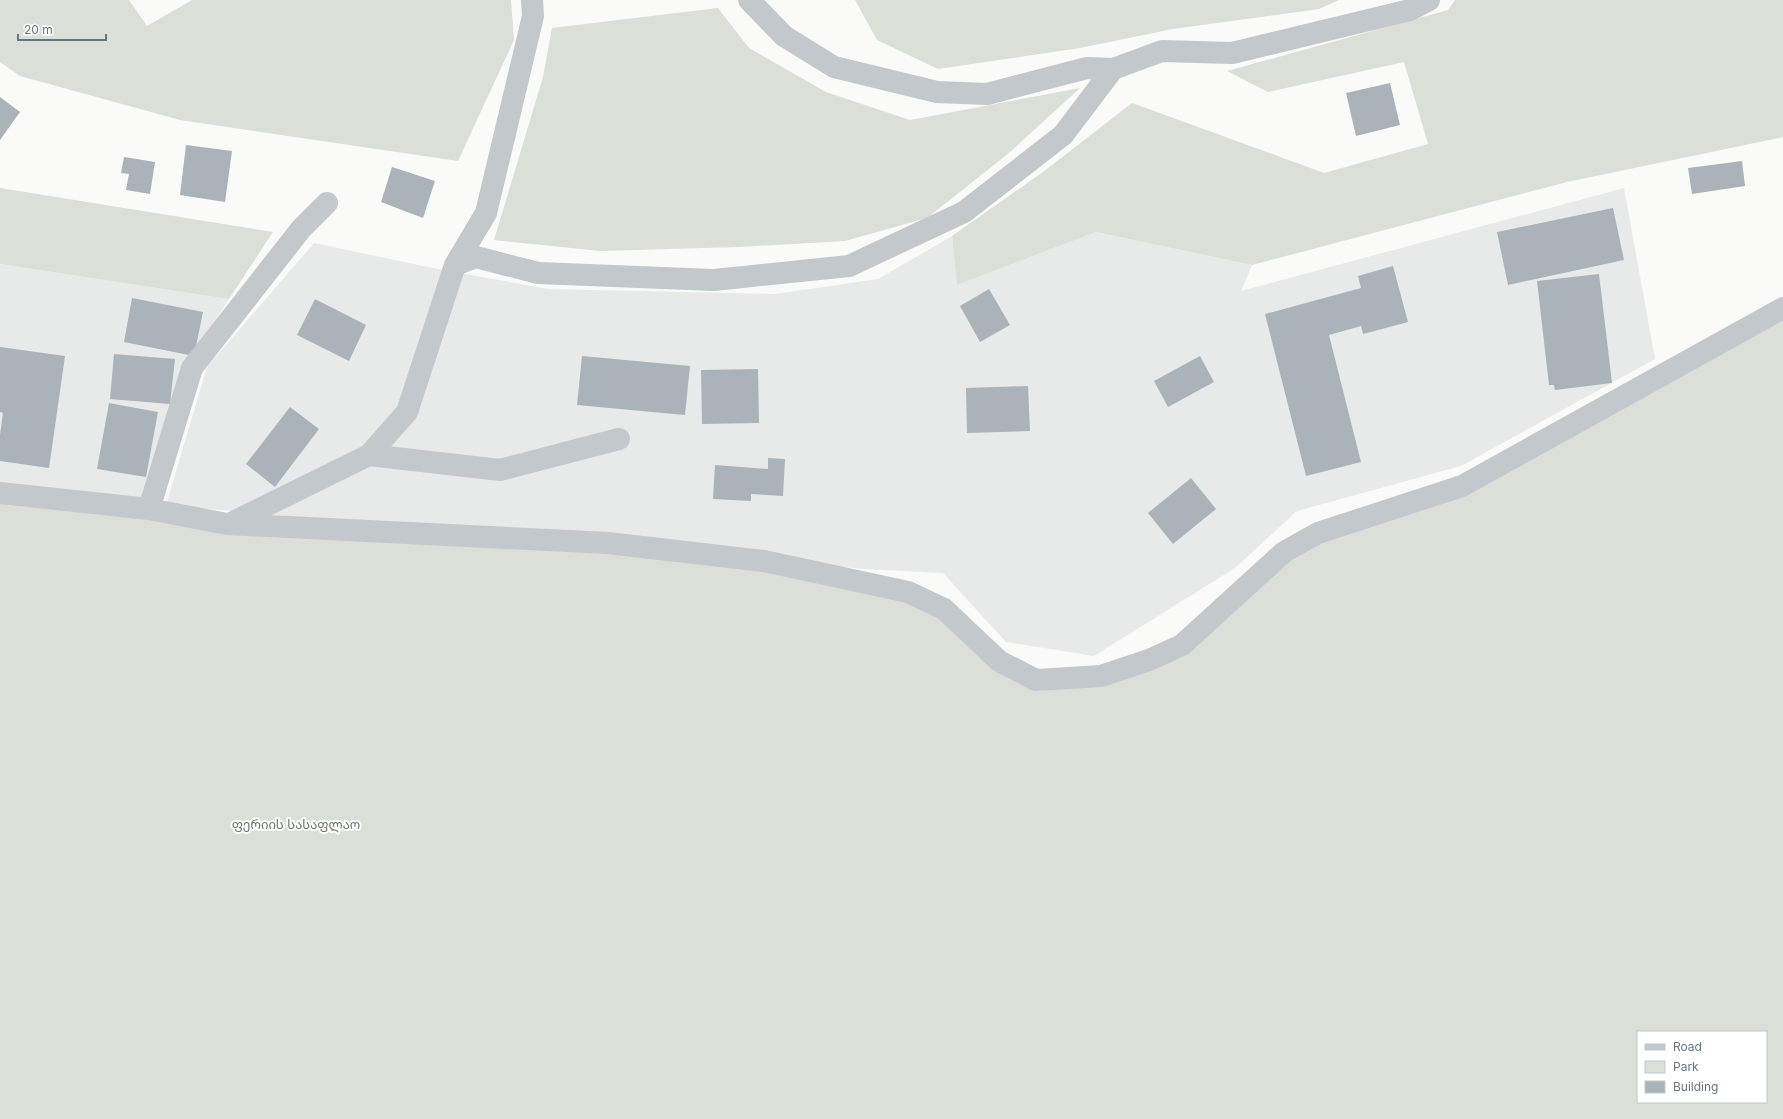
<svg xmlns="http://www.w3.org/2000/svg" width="1783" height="1119" viewBox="0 0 1783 1119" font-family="Inter,'Noto Sans Georgian',sans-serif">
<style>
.built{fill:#e8e9e9}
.green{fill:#dadfd7;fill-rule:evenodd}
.building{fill:#aab3b9}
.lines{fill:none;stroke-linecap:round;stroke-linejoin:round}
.minor{stroke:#c3c8cc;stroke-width:22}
.labels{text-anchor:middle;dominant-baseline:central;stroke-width:4;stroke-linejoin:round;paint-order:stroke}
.park-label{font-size:13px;fill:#687a64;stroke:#fff}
</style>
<rect width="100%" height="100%" fill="#fafaf8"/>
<path class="built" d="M1624,188L1655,359L1461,466L1297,511L1235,568L1094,656L1006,642L943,573L865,569L166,505L207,367L314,243L433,268L548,289L775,294L878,279L952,236L957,285L1096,232L1252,265L1241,291Z
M0,264L229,299L183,370L141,502L0,487Z"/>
<path class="green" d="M0,0H129L147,26L192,0H511L514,40L458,161L180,120L20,76L0,62Z
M855,0H1339L1319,9L1173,29L1080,48L938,69L877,40Z
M1455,0H1783V137L1567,182L1252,265L1096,232L957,285L952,236L1043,172L1132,103L1324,173L1428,144L1404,62L1268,92L1227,71L1448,10Z
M718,8L749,48L826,92L910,120L1080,88L1009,153L927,218L845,241L738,247L600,251L494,240L543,77L552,28Z
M0,188L273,232L229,299L0,264Z
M1783,314V1119H0V493L608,549L761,568L904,599L937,614L997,663L1102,681L1222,618L1319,537L1465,492ZM1638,1032H1766V1102H1638Z"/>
<path class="building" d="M1390,83L1400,125L1356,136L1346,93Z
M0,97L20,112L0,140Z
M186,145L232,151L225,202L180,195Z
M124,157L155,162L150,194L126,190L129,174L121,173Z
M1742,161L1745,186L1692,194L1688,168Z
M392,167L435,181L423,218L381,202Z
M1613,208L1624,260L1508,285L1497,232Z
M1393,266L1408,322L1363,334L1361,326L1329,335L1361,462L1306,476L1265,314L1361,288L1358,276Z
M1599,274L1612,383L1555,390L1554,385H1549L1537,281Z
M989,289L1010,325L980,342L960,306Z
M132,298L203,312L194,356L124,342Z
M315,299L366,325L349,361L297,335Z
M0,347L65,356L49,468L0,461V435L3,413L0,412Z
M114,354L175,359L170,404L110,399Z
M582,356L690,366L685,415L577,405Z
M1200,356L1214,382L1168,407L1154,381Z
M758,369L759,423L702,424L701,370Z
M1028,386L1030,431L967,433L966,388Z
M109,403L158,412L146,477L97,469Z
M290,407L319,429L275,487L246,464Z
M768,458L785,459L783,496L751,494V501L713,499L715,465L768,469Z
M1191,478L1216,509L1173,544L1148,513Z"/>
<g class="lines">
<path class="minor" d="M749,0L784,36L834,67L937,92L987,94L1087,68L1113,69
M455,265L486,213L533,16L532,0
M369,455L500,470L619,439
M0,493L149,509L227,524L608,543L764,561L908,592L944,609L999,661L1036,680L1101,676L1149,660L1182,645L1284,552L1318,533L1462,486L1783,308
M149,509L192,368L301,229L327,203
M229,524L369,455L407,412L455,265L476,257L538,273L714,280L849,266L964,212L1063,135L1113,69L1162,51L1232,53L1410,10L1429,0"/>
</g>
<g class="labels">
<g class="park-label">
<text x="296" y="824">ფერიის სასაფლაო</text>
</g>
</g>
<rect x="1637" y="1031" width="130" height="72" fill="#ffffff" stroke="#c1c8cd"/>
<rect x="1645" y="1044" width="20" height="6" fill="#c3c8cc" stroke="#c1c8cd"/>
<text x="1673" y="1051" font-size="12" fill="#657683">Road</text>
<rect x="1645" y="1061" width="20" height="12" fill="#dadfd7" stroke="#c1c8cd"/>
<text x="1673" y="1071" font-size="12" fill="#657683">Park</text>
<rect x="1645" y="1081" width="20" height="12" fill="#aab3b9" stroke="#c1c8cd"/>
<text x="1673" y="1091" font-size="12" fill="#657683">Building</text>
<path d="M18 34v6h88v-6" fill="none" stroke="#657683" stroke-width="2"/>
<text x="24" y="34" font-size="12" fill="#657683" stroke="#ffffff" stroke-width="3" paint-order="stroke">20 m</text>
</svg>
